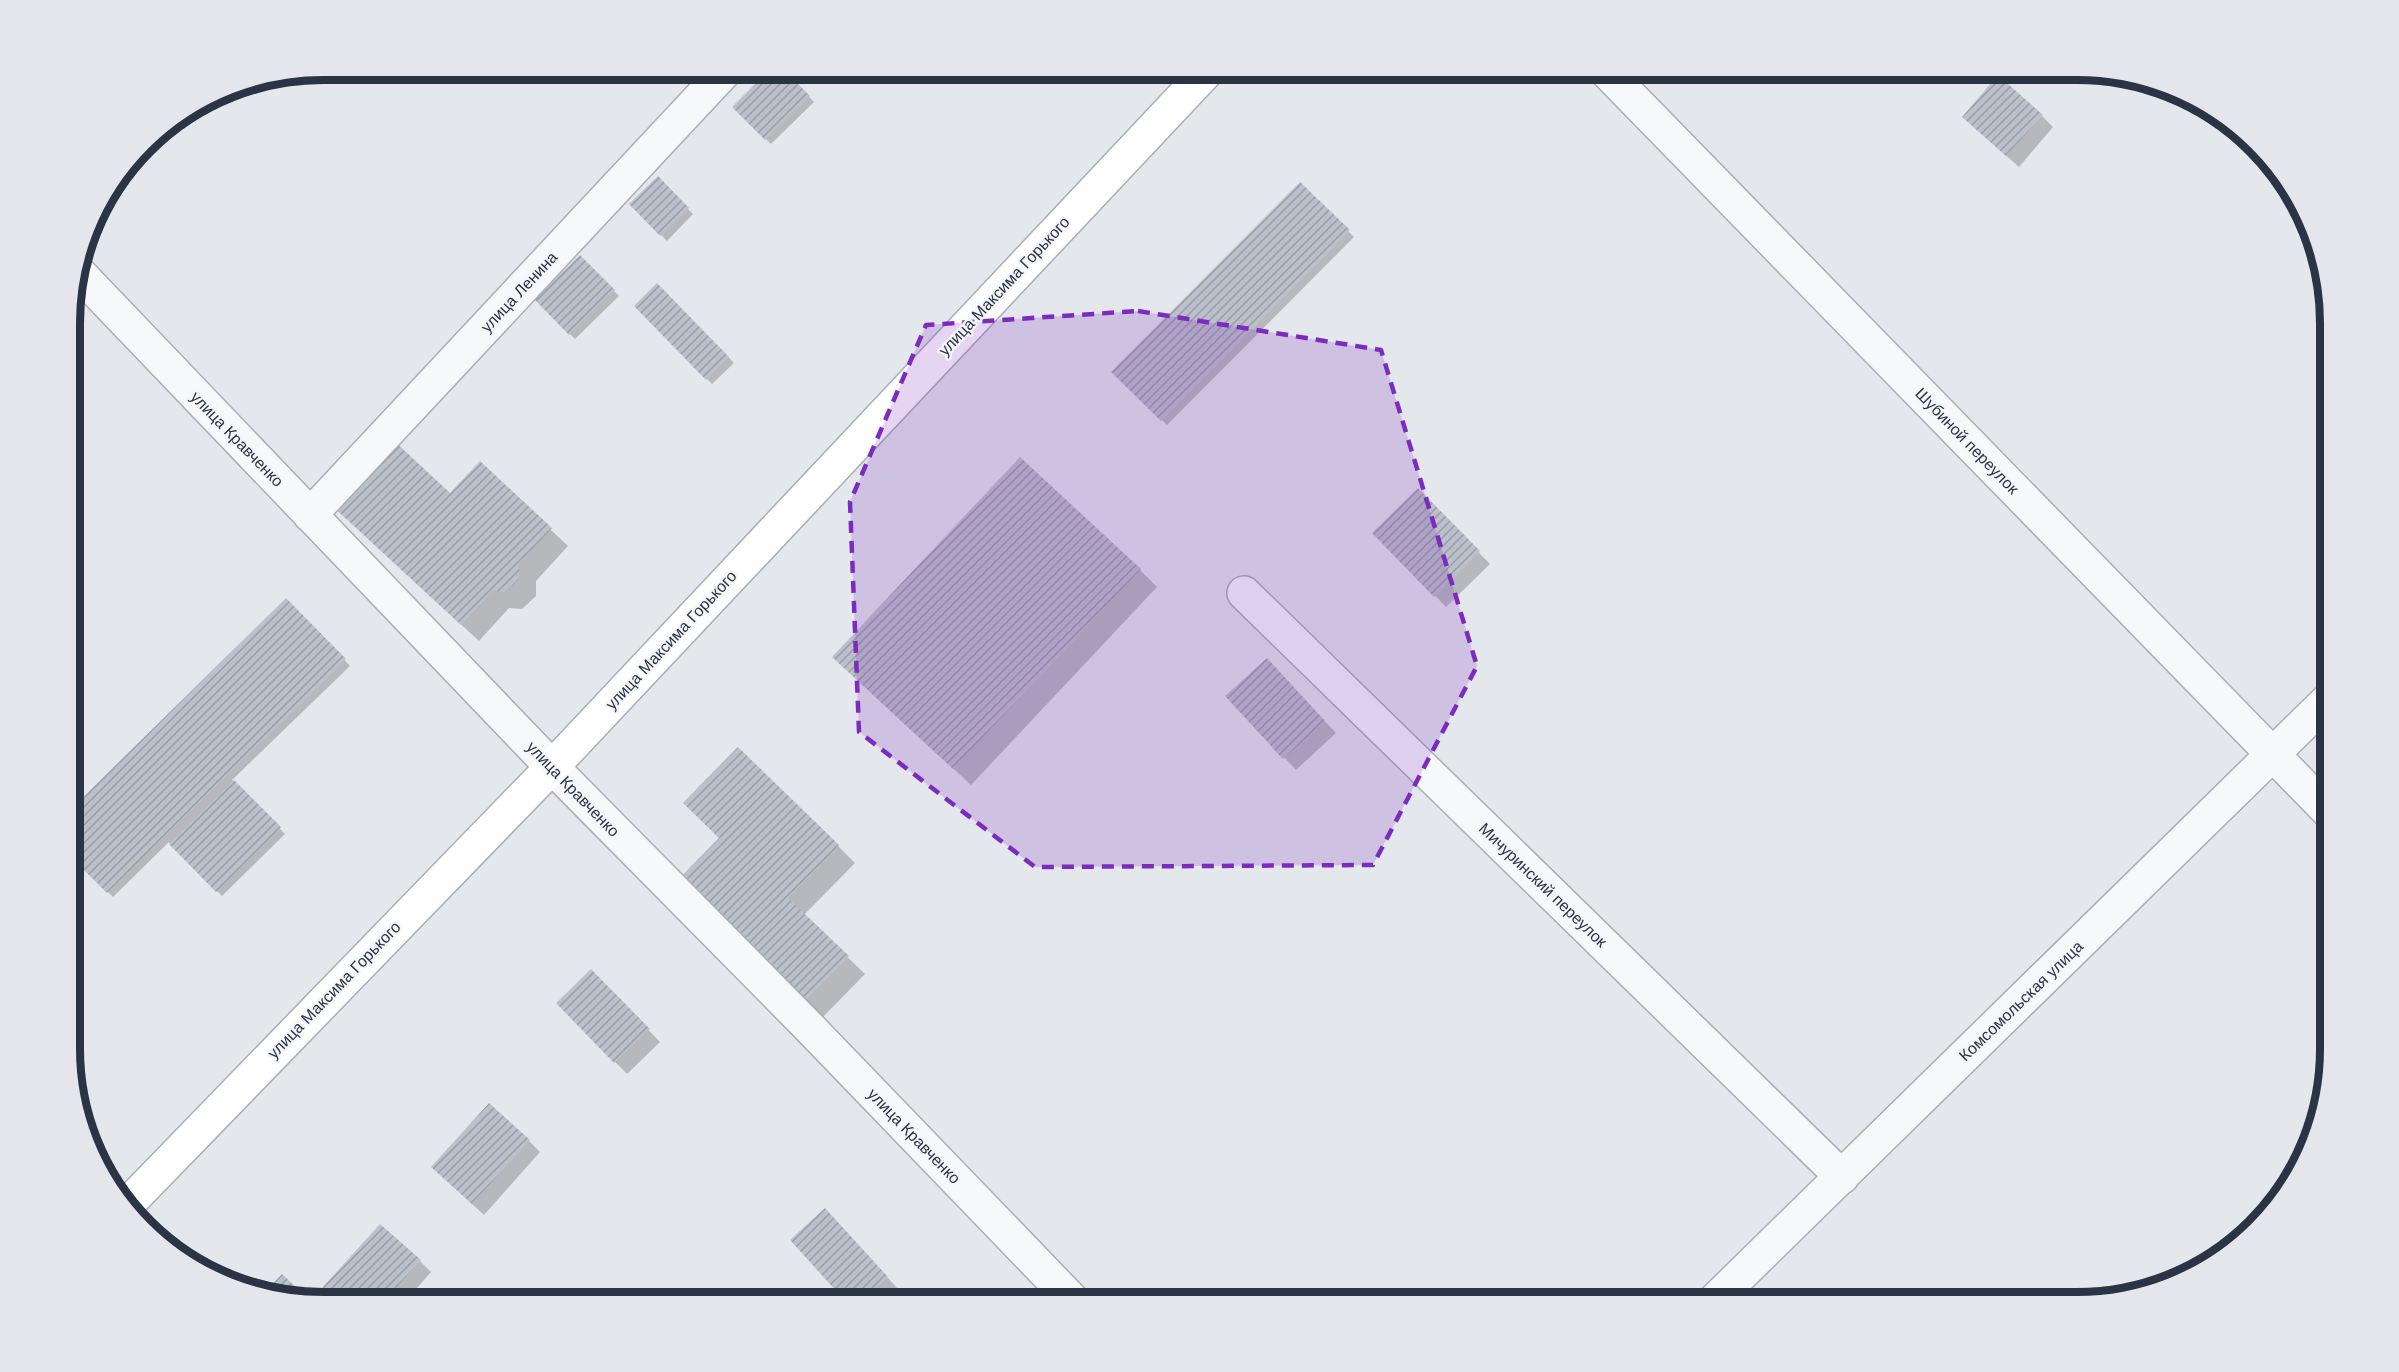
<svg xmlns="http://www.w3.org/2000/svg" width="2399" height="1372" viewBox="0 0 2399 1372" font-family="Helvetica,sans-serif">
<style>
.shadow{fill:#0003}
.building{fill:url(#building-hatch)}
.lines{fill:none;stroke-linecap:round;stroke-linejoin:round}
.minor-casing{stroke:#a9aeb7;stroke-width:36}
.tertiary-casing{stroke:#a9aeb7;stroke-width:36}
.secondary-casing{stroke:#a9aeb7;stroke-width:36}
.minor{stroke:#f7f8fa;stroke-width:33}
.tertiary{stroke:#f7f8fa;stroke-width:33}
.secondary{stroke:#fff;stroke-width:33}
.marked{fill:#7b2cbf;fill-opacity:0.2;stroke:#7b2cbf;stroke-width:4.5;stroke-dasharray:12 8;stroke-linejoin:round}
.labels{text-anchor:middle;dominant-baseline:central;stroke-width:4.5;stroke-linejoin:round;paint-order:stroke}
.street-label{font-size:16px;fill:#2b3445;stroke:#f4f6f9}
.rim{fill:none;stroke:#2b3445;stroke-width:8}
</style>
<defs>
<pattern id="building-hatch" width="6" height="6" patternUnits="userSpaceOnUse" patternTransform="scale(1.5)"><rect width="6" height="6" fill="#bbc0ca"/><path d="M-1 1l2-2M0 6l6-6M5 7l2-2" fill="none" stroke="#989da6"/></pattern>
</defs>
<rect width="100%" height="100%" fill="#e4e7ec"/>
<path class="shadow" d="M782,69L814,102L771,144L734,107Z
M796,69H818L807,80Z
M1035,69H1045L1040,74Z
M2042,116L2053,127L2019,167L1975,128Z
M658,179L693,214L667,241L631,204Z
M1300,184L1354,237L1167,425L1113,372Z
M580,257L619,296L575,339L536,299Z
M657,285L734,363L712,384L636,306Z
M480,463L568,546L536,581V596L522,609L509,608L479,641L348,520L450,495Z
M1418,490L1490,564L1446,607L1374,533Z
M1140,570L1157,587L971,785L851,674Z
M286,601L350,666L232,780L285,834L222,896L169,842L113,897L71,854Z
M1278,671L1336,733L1296,770L1228,696Z
M721,838L838,846L855,863L804,915L865,974L822,1018L697,897Z
M591,971L660,1042L627,1074L558,1003Z
M529,1141L540,1152L484,1215L445,1179Z
M837,1222L898,1289L884,1303H849Z
M420,1261L431,1272L404,1303H340Z"/>
<path class="building" d="M770,69H783L810,96L765,140L732,107Z
M1998,75L2043,115L2006,156L1962,117Z
M658,176L689,208L660,236L629,204Z
M1300,182L1350,230L1161,421L1111,372Z
M580,255L615,290L569,335L534,299Z
M657,283L729,357L706,380L634,306Z
M390,437L450,493L480,461L552,528L519,564V579L505,592L492,591L461,625L329,503Z
M1020,457L1141,569L953,769L832,657Z
M1418,488L1480,551L1434,597L1372,533Z
M286,598L346,659L107,893L71,857V809Z
M1267,658L1325,721L1283,759L1225,696Z
M738,747L839,845L788,898L849,956L804,1002L678,880L719,838L683,803Z
M234,780L281,827L216,892L169,844Z
M591,969L650,1029L614,1063L556,1003Z
M489,1103L530,1140L472,1204L431,1167Z
M825,1208L888,1277L860,1303H847L790,1240Z
M380,1224L421,1260L382,1303H339L322,1288Z
M282,1274L312,1302L262,1295Z"/>
<g class="lines">
<defs>
<path id="minor" d="M1604,69L2329,812
M77,271L552,767
M310,515L727,69
M1244,593L1842,1177
M1712,1303L2329,699"/>
<path id="tertiary" d="M552,767L807,1025L1075,1303"/>
<path id="secondary" d="M127,1205L552,767L1209,69"/>
</defs>
<use href="#minor" class="minor-casing"/>
<use href="#tertiary" class="tertiary-casing"/>
<use href="#secondary" class="secondary-casing"/>
<use href="#minor" class="minor"/>
<use href="#tertiary" class="tertiary"/>
<use href="#secondary" class="secondary"/>
</g>
<path class="marked" d="M1138,311L1381,350L1477,666L1373,865L1035,867L859,732L850,502L926,325Z"/>
<g class="labels">
<g class="street-label">
<text transform="translate(1004 286) rotate(-47)">улица Максима Горького</text>
<text transform="translate(519 292) rotate(-47)">улица Ленина</text>
<text transform="translate(237 439) rotate(46)">улица Кравченко</text>
<text transform="translate(1967 441) rotate(46)">Шубиной переулок</text>
<text transform="translate(671 640) rotate(-47)">улица Максима Горького</text>
<text transform="translate(573 789) rotate(46)">улица Кравченко</text>
<text transform="translate(1543 885) rotate(44)">Мичуринский переулок</text>
<text transform="translate(334 990) rotate(-46)">улица Максима Горького</text>
<text transform="translate(2021 1001) rotate(-44)">Комсомольская улица</text>
<text transform="translate(914 1136) rotate(46)">улица Кравченко</text>
</g>
</g>
<path d="M0 0H2399V1372H0ZM323 80H2077A243 243 0 0 1 2320 323V1049A243 243 0 0 1 2077 1292H323A243 243 0 0 1 80 1049V323A243 243 0 0 1 323 80Z" fill="#e4e6eb" fill-rule="evenodd"/>
<path class="rim" d="M323 80H2077A243 243 0 0 1 2320 323V1049A243 243 0 0 1 2077 1292H323A243 243 0 0 1 80 1049V323A243 243 0 0 1 323 80Z"/>
</svg>
